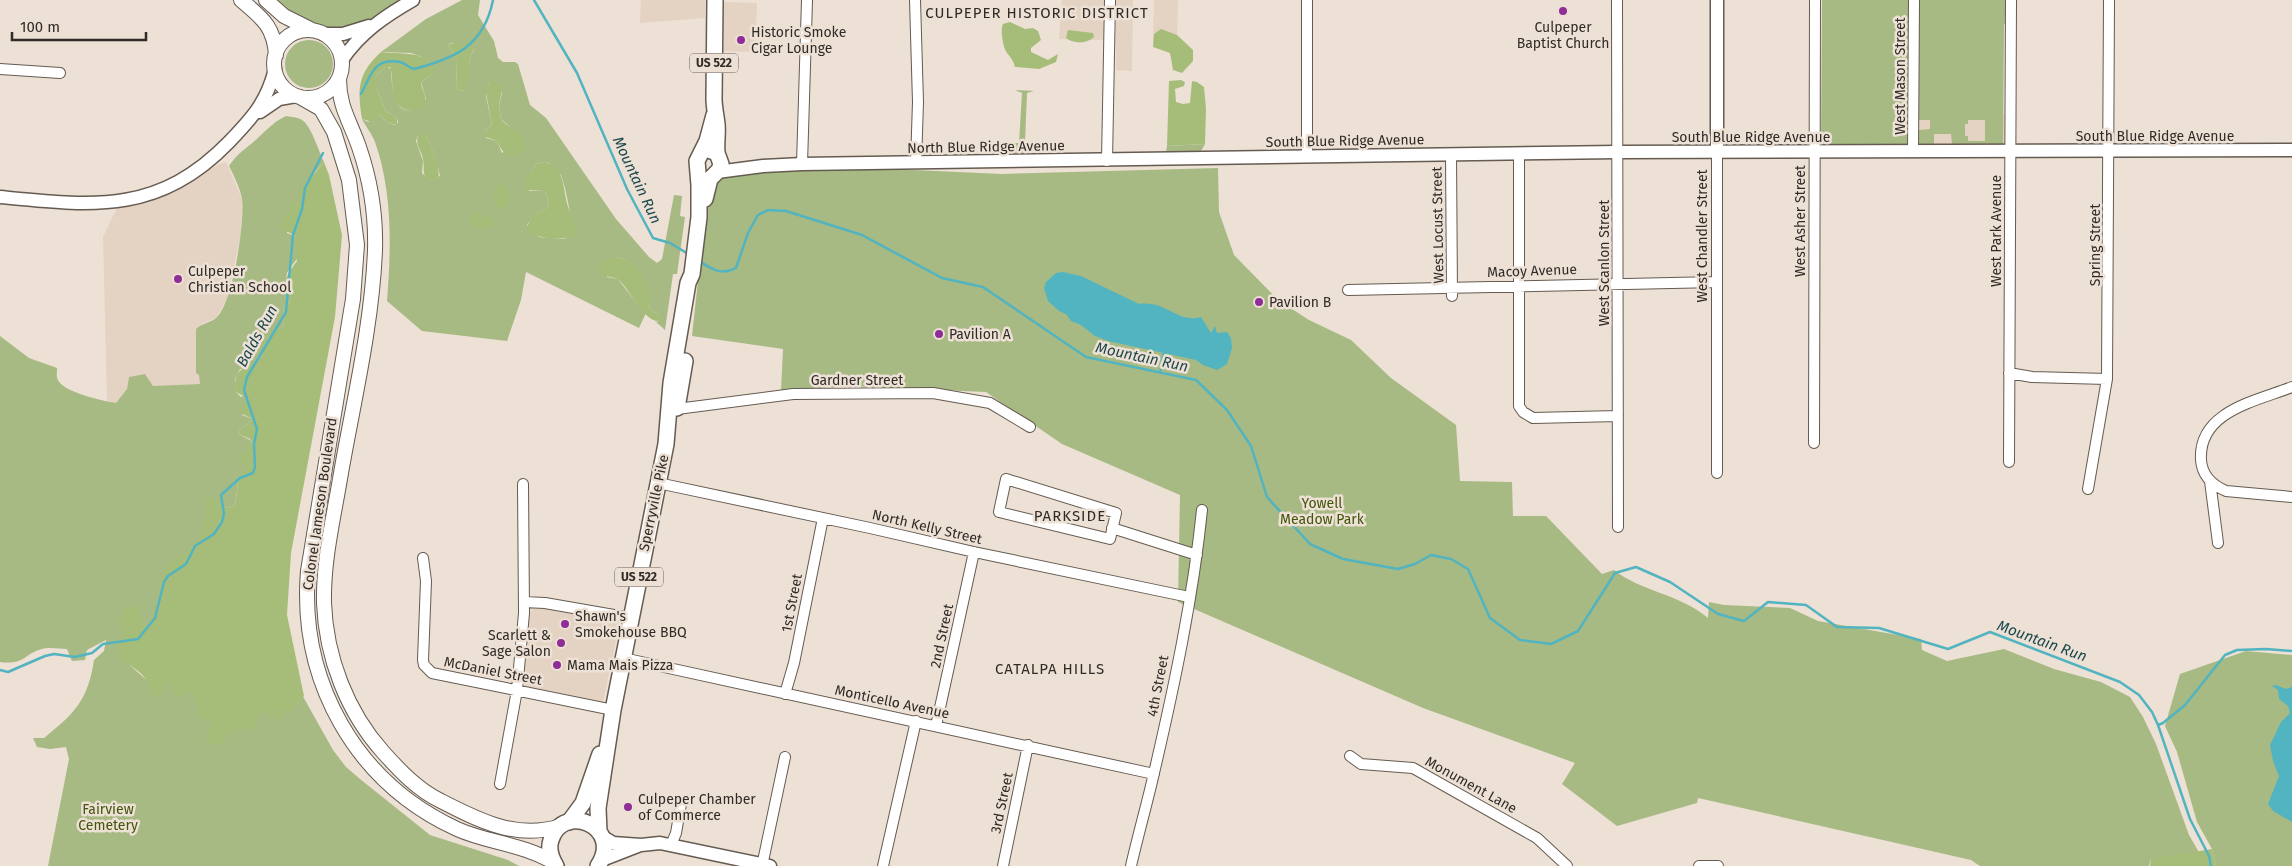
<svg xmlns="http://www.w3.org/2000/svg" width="2292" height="866" viewBox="0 0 2292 866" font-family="'Fira Sans',sans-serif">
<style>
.built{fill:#e4d3c2}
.green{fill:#a7ba83;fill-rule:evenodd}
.forest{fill:#a6bd7a}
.water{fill:#51b4c0}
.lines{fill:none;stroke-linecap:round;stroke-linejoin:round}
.stream{stroke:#51b4c0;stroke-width:2.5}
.minor-casing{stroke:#655b51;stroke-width:12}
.tertiary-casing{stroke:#655b51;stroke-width:15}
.secondary-casing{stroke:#655b51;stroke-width:16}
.primary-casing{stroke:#655b51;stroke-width:18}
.minor{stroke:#fff;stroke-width:10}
.tertiary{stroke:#fff;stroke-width:12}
.secondary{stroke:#fff;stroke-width:14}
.primary{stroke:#fff;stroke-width:15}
.poi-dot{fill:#8e2e96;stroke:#ede0d5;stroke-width:2}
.labels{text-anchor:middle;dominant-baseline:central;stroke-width:5;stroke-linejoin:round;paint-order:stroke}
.shield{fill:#ede0d5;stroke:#69615b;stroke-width:1}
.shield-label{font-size:12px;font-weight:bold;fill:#302b27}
.poi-label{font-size:14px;fill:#302b27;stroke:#ede0d5;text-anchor:start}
.street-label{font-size:14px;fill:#302b27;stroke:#ede0d5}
.park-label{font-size:14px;fill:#42550a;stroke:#ede0d5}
.neighbourhood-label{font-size:15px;letter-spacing:1px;fill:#302b27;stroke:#ede0d5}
.water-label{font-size:15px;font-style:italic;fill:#1b484d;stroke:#ede0d5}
</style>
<rect width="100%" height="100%" fill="#ede0d5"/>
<path class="built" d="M641,0H705V18L640,23Z
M1062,0H1106V40L1059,39Z
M1116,0H1133L1132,71L1116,70Z
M1154,0H1178L1177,41H1153Z
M724,2L757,3L755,52L724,51Z
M1919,114H2006L2005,147L1919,148Z
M226,162L242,199L241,234L227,299L216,318L201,324L199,375L201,384L153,386L145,374L129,377L127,389L116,403L107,402L103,237L122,197Z
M534,608H543L618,622L619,627L603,702L525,688L522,680L527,615Z"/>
<path class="green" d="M272,0H402L363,24L351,28L334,29L303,20Z
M462,0H480L478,15L494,41L498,58L503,62H515L518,64L530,105L546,118L616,219L649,257L657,263L662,259L674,195L682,196L680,216L685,217L677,274H673L665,330L655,321L658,322L659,316L650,308C649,287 638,258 613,257L607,277L618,279L641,309L646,313L639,328L526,272L521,300L507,341L422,331L387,301C391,249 393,193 375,142C372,134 366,127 362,119L368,122L380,115L388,123L395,125L398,123L397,118L386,111L376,87V76L386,66L391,69C392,86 392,119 419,109L426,99L421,82L431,75L422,57L411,53L381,52L426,19ZM452,43L474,49C466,62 471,78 464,91L459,90L456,86L457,61L448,44ZM489,83L502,92L499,106L501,119L522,137L502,153L497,141L486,138L485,131L492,125L486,96ZM418,135L427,137L437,162L440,176L431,181L422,173L423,161L416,141ZM545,162L549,163L561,175L565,188L570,212L565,239L539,237L527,225L537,213L548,207L549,203L545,191H529V175L536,164Z
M1822,0H1909V144L1821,146Z
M1919,0H2006V23L2004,24L2003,145H1952L1951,134H1934V144H1919V130L1930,129V120H1919ZM1968,120H1985V141H1968V136H1965V124H1968Z
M285 64a24 24 0 1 1 48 0a24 24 0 1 1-48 0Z
M1015,90L1034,91L1027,93L1025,143L1030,144V150L1026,153H1013L1011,150V143H1019L1022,93Z
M286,116C291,117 298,117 302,120C311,125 319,152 324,162L315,172L300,208L295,201L290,213L287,233L297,237V241H292C306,258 293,260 287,273C286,277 286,282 284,286L291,298L289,303L283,307L284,325L274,331L269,384L264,347L262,359L257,358L252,368L240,369L235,379L236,392L241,397L245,395L247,397L242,415L253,419L240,430L239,434L250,440L252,443L244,463L247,466L238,483L235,505L229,508L220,506L208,516L202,536L152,626L124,660L150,683L170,674L195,692L226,733L259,709L281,708L301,693L333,750L346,767L360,779L430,835L508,860L519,866H48L69,759L66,747L50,749L37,747L33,738H44C75,713 88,700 94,660L104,651L106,640L87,650L85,660L72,661L67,649C60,649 49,647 42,649C23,654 26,665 0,662V336L29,358L57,368C57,372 56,377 58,380C63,392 103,401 116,403L127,389L129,377L145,374L153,386L200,384L199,375L196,373V329C202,323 210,323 216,318C233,304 245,221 242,199C240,188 234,176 229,166C240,150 248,148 261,135C270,127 275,121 286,116Z
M1205,144L1201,151L1166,152L1167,146Z
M1218,168L1219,212L1234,255L1278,300L1309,320L1351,340L1391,378L1456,425L1460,481L1512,482L1513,516H1546L1602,574L1614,570C1642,592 1680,594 1708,618L1709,602L1724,605L1790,608L1818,621L1921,639L1922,650L1947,661L2004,649L2054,669L2101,682L2130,697L2143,717L2156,744L2189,835L2204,861L2151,859L2149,866H1980L1971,860L1698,798L1697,803L1617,826L1562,784L1575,763L1423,708L1178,602L1180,495L1062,444L986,392L849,386L781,391L783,349L692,336L703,235L713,184L723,172L892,169L1002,174Z
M2246,651L2292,655V866H2216L2212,849L2197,822L2177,752L2165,726L2180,674Z"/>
<path class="forest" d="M1010,22L1025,29L1033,28L1038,31L1041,40L1031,48V52L1048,60L1058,54L1056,62L1039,69L1015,67C1013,60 1011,58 1007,53C1003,48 1000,29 1003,24Z
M1161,29L1177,35L1193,50V61L1182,73L1173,70L1170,53L1153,47L1154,34Z
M1068,30L1093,33L1094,37C1087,44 1074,44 1066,38Z
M456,43L471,45L474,49C466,61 472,81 464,91L459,90L456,86L457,61L448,44Z
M381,52C400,55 423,49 435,69L431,75L421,82C421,89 427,95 425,102C422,115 402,113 396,102C390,91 394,78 390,67H385L376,76V87L386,111L397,118V125L388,123L380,115L372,122L362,119C357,89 358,73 381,52Z
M495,80L502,89L499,106L501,119C510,130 529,133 524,151C510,162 503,154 497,141L483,136V133L492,125L486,93L489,83Z
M1169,81L1181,80L1185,82L1184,86L1175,89L1176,102L1183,104L1190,103L1192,81L1197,82L1204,87L1206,109L1205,144L1167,146Z
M423,133L427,137L438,164L439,179L434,182C420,177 425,170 423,159C421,149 415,146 418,135Z
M324,162L329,175L342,235L335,317L291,553L287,615L304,696L289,712L283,708V719H276L262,712L258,716L254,732L244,728L229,733L222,744L210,745L206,741L211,720L204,721L196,715C200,705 196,699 189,692L176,698L168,682L161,696L156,698C150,693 150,690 148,683C142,671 130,665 119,660L118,650L122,638L120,617L128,606L138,608L145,627L148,626L159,597L161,578L165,569L177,557L186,553L200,538L202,523L207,515L205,503L208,498L216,497L221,506L229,508L235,505C238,492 236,475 247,466L239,463L238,458L252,443L250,439L239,434L240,430L253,419L240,413L247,398L236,392C233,380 237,366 251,368L257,358H262L264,344L273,331L284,325L283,307L289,303L291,298L285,293C284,278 288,273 297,261L295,255L298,252L291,240L296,241L297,237L281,228L284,218L290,213V202L295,201L300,207L301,201L299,192Z
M545,162C567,168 562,192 569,209C572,218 578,225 577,235L573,237C563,240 531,239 526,229L533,215L548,207L549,203L545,191L525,190C522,180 531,173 536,164Z
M502,183C510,189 511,197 507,206L498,209L495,205L493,192L497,185Z
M476,211L483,217L490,216L494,221L493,226L482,229L472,227L468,220L471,214Z
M613,257C632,257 646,277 650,295C651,300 649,303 650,308L659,316L660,321C644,323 630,290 620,281C615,276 608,278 602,274L599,266L605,259Z
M2212,849L2216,866H2150L2151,859Z"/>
<path class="water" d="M1063,272L1081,276L1139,304C1166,300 1178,324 1201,317L1211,333L1215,326L1217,333L1227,332L1231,338L1232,348L1227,364L1217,370L1203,365L1196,360L1108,341L1095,336L1081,325L1071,321L1066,314L1059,311L1048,301L1044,288L1046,282L1056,273Z
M2276,685L2286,689L2292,687V822L2273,811L2268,804L2279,776L2273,761L2270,745L2281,722L2290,713L2288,706L2279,699L2278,690L2272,686Z"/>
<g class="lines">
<path class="stream" d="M534,0L577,73L627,189L653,238L670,243L690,255
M361,94C371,76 373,57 400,62C405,63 409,68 414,69C455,58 484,46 493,0
M698,260C711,269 721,276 736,268L748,233L758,215L768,210L786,211L862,235L942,278L983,287L1086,357L1196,380L1227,410L1251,446L1267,497L1310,544L1343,559L1398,569L1415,564L1431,555L1451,559L1468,569L1490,618L1520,640L1551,644L1578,631L1615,573L1636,567L1670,582L1718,614L1744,621L1768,602L1806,605L1837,627L1879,628L1948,649L1990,632L2120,682L2139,695L2152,712L2158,725L2190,819L2209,856L2211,866
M1160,373L1164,352
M0,670L8,672L45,656L54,654L75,657L92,653L103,644L138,639L155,618L164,582L168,576L186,564L195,546L214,534L222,522L224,514L221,495L240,478L253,473L255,467L254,444L257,429L244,390L247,377L286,312L293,235L302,209L305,188L323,153
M2158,725L2163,723L2185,705L2225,655L2237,650L2266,649L2292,651"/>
<defs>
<path id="minor" d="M915,0L918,102L916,163
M1617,0L1618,527
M0,69L60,73
M1717,152V473
M1913,152L1914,0
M1451,154L1452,296
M1519,154V406L1523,412L1533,418L1618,416
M1307,156V0
M1107,161L1110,0
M802,164L807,0
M1348,290L1717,282
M2009,373L2032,377L2107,379
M2292,387C2257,401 2198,411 2201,460C2202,475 2212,485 2226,491L2292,497
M677,409L793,394L933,393L990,403L1030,427
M1814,443L1815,0
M2009,462L2011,0
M1006,479L1116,513L1110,539L999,512Z
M2210,481L2218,543
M658,483L870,528L974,552L1189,597
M2088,489L2107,379L2109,0
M1112,528L1197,555
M423,558L426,581L423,660L424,665L432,673L613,710
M524,602L545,603L631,618
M623,658L1154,774
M785,694L794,663L823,518
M936,726L974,552
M1350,756L1361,764L1413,768L1537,838L1567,866
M500,784L517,690L524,613L523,484
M671,845L676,833L681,804
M762,866L785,757
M883,866L916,721
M1003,866L1028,745
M1131,866C1138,835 1147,804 1154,773C1174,687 1193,598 1202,510
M1699,866H1718"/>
<path id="tertiary" d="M1717,0V152
M323,34H343L369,26
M342,60C360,33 385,16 413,0
M260,112L279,99L296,96
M717,172L763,166L802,164L1617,152L2292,150
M0,197C93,206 158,215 229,142C252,118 267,102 275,69
M603,837L613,843L641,845L660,843L770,866
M602,860L638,846"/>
<path id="secondary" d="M241,0C262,18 274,26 276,55
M266,0L284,16L312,30
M274 64a34 34 0 1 1 68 0a34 34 0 1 1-68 0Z
M339,79C339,107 350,121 359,147C370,179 376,216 375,250C372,325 354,399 341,473C334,516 323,560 324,603C326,657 347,712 383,752C400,771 418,790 441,801C480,821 517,840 561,826
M300,97L321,109L334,132L349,180L357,245L353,299L308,571C299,681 355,782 457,829C488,843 523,844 553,862"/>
<path id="primary" d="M715,0L714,99C714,107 716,115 717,124C718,133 716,143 717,153
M705,199L710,179L719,170L721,164L717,153L708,150
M677,408L685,361
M569,822L583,803L600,754
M599,832L598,808L613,710L666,444L671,383L688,283L692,274L699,217V185L697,161L707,141L714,115
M556,866C551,858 548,849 551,840C563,801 624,827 598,866"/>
</defs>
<use href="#minor" class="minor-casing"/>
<use href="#tertiary" class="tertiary-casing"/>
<use href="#secondary" class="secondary-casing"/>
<use href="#primary" class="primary-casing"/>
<use href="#minor" class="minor"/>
<use href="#tertiary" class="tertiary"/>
<use href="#secondary" class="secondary"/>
<use href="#primary" class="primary"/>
</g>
<g class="poi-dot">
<circle cx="1563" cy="11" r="5"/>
<circle cx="741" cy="40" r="5"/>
<circle cx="178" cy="279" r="5"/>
<circle cx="1259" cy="302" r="5"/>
<circle cx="939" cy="334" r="5"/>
<circle cx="565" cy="624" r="5"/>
<circle cx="561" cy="643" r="5"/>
<circle cx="557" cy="665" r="5"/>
<circle cx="628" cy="807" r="5"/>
</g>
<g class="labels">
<g class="shield">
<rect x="690" y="53.5" width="48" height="19" rx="4"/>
<rect x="615" y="567.5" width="48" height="19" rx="4"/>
</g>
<g class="shield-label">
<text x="714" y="63">US 522</text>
<text x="639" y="577">US 522</text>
</g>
<g class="poi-label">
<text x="1563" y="27" text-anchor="middle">Culpeper<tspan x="1563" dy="16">Baptist Church</tspan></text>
<text x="751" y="32">Historic Smoke<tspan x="751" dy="16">Cigar Lounge</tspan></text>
<text x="188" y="271">Culpeper<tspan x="188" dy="16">Christian School</tspan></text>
<text x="1269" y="302">Pavilion B</text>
<text x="949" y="334">Pavilion A</text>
<text x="575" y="616">Shawn's<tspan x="575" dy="16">Smokehouse BBQ</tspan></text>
<text x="551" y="635" text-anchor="end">Scarlett &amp;<tspan x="551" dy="16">Sage Salon</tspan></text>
<text x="567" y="665">Mama Mais Pizza</text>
<text x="638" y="799">Culpeper Chamber<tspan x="638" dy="16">of Commerce</tspan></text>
</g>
<g class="street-label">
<text transform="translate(1900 76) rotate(-90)">West Mason Street</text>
<text x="2155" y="136">South Blue Ridge Avenue</text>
<text x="1751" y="137">South Blue Ridge Avenue</text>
<text transform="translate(1345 141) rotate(-1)">South Blue Ridge Avenue</text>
<text transform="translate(986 147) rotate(-1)">North Blue Ridge Avenue</text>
<text transform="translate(1800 221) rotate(-90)">West Asher Street</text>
<text transform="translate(1438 225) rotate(-91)">West Locust Street</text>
<text transform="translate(1996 231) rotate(-90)">West Park Avenue</text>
<text transform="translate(1702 236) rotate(-90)">West Chandler Street</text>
<text transform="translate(2095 245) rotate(-90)">Spring Street</text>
<text transform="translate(1604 263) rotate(-90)">West Scanlon Street</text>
<text transform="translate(1532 271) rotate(-2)">Macoy Avenue</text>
<text x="857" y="380">Gardner Street</text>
<text transform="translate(654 503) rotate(-78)">Sperryville Pike</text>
<text transform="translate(320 504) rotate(-82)">Colonel Jameson Boulevard</text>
<text transform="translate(927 527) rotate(13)">North Kelly Street</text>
<text transform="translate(792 603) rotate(-79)">1st Street</text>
<text transform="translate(942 636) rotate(-78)">2nd Street</text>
<text transform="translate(493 671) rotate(11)">McDaniel Street</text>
<text transform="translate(1158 686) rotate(-79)">4th Street</text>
<text transform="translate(892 702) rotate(12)">Monticello Avenue</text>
<text transform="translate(1471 785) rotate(29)">Monument Lane</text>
<text transform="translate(1002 803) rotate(-78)">3rd Street</text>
</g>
<g class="park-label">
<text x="1322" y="503">Yowell<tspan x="1322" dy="16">Meadow Park</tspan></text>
<text x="108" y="809">Fairview<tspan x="108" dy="16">Cemetery</tspan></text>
</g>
<g class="neighbourhood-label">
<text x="1037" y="13">CULPEPER HISTORIC DISTRICT</text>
<text x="1070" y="516">PARKSIDE</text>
<text x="1050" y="669">CATALPA HILLS</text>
</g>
<g class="water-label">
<text transform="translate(637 180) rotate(65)">Mountain Run</text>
<text transform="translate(257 336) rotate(-61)">Balds Run</text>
<text transform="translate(1142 357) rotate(12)">Mountain Run</text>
<text transform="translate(2042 641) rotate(20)">Mountain Run</text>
</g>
</g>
<path d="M12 32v8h134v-8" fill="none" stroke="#302b27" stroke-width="2.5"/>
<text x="20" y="32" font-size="15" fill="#302b27" stroke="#ede0d5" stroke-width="4" paint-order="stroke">100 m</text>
</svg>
